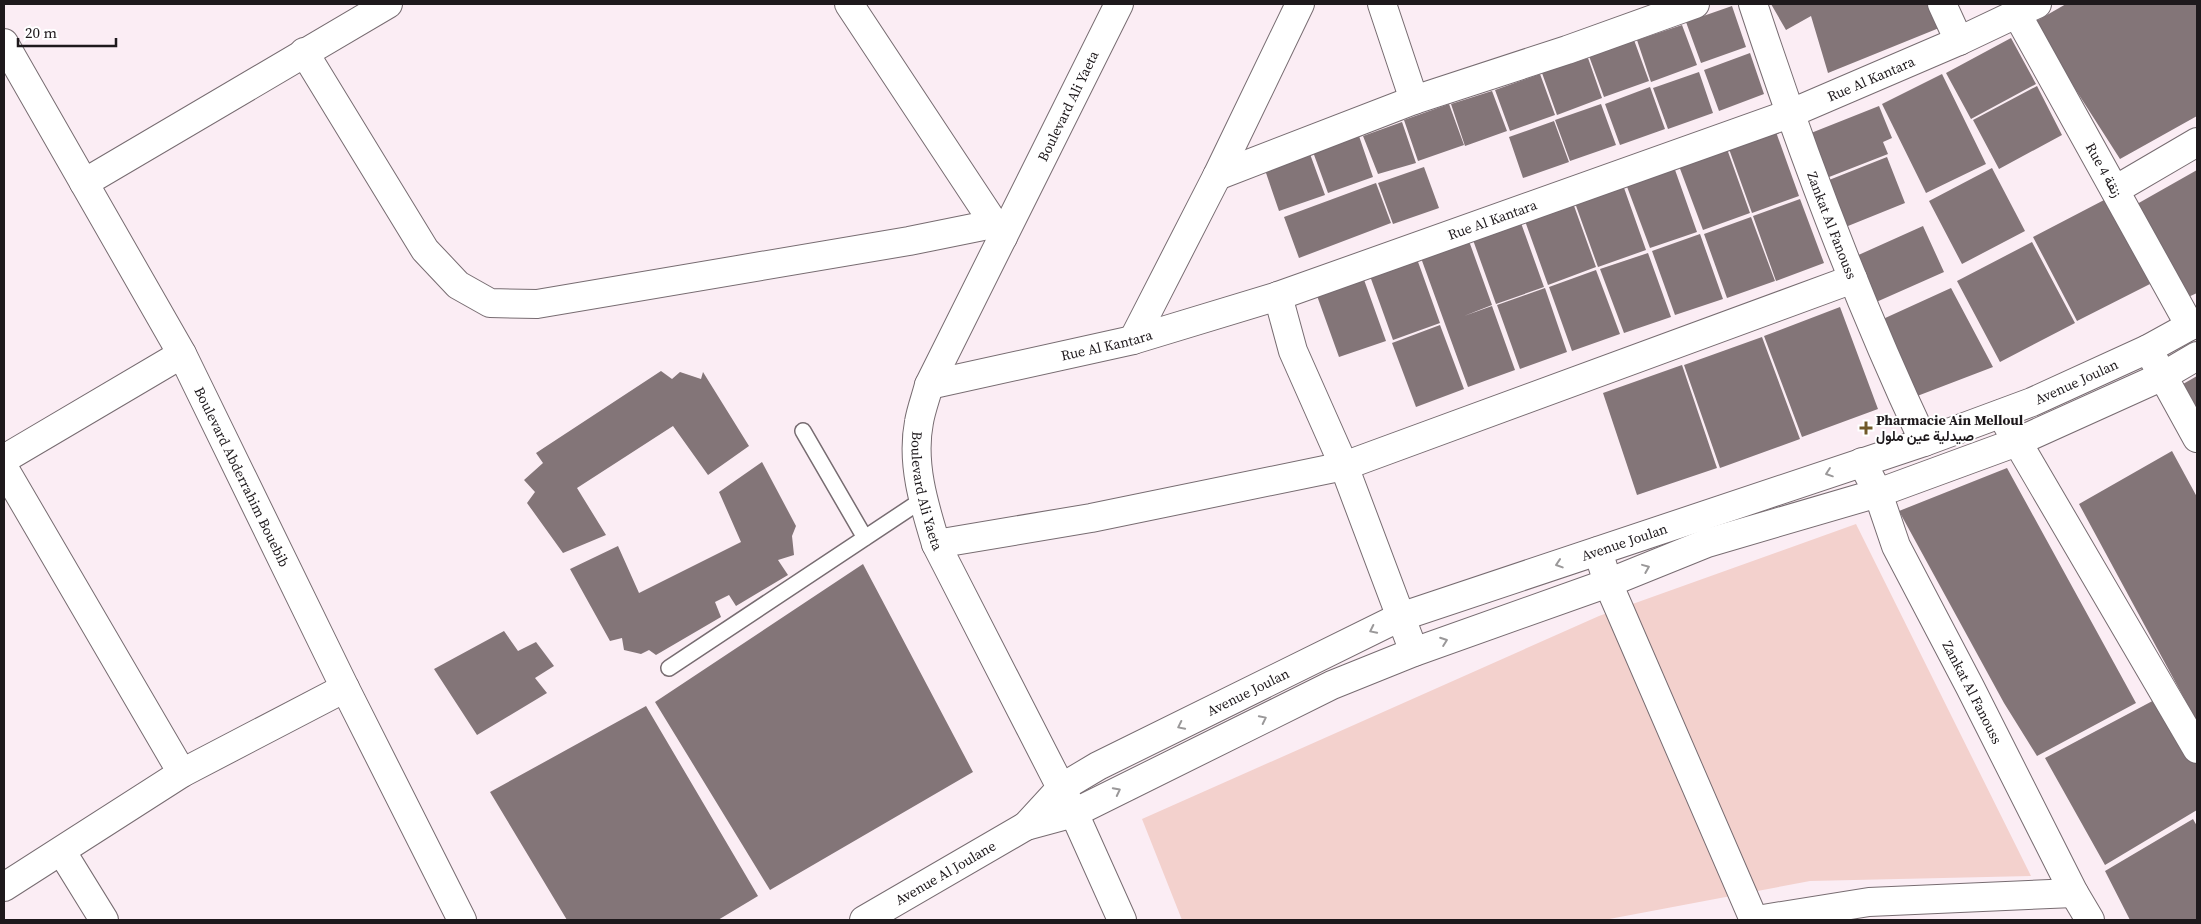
<svg xmlns="http://www.w3.org/2000/svg" width="2201" height="924" viewBox="0 0 2201 924" font-family="'Source Serif 4',Vazirmatn,serif">
<style>
.green{fill:#f3d1cd}
.building{fill:#837578}
.lines{fill:none;stroke-linecap:round;stroke-linejoin:round}
.lane-casing{stroke:#776c71;stroke-width:18}
.street-casing{stroke:#776c71;stroke-width:30}
.secondary-casing{stroke:#776c71;stroke-width:30}
.lane{stroke:#fff;stroke-width:15}
.street{stroke:#fff;stroke-width:28}
.secondary{stroke:#fff;stroke-width:28}
.oneway{stroke:#9a9899}
.poi-dot{fill:#705929;stroke:#fff;stroke-width:2}
.labels{text-anchor:middle;dominant-baseline:central;stroke-width:4;stroke-linejoin:round;paint-order:stroke}
.street-label{font-size:14px;fill:#1e191c;stroke:#fff}
.poi-label{font-size:14px;font-weight:bold;fill:#1e191c;stroke:#fff;text-anchor:start}
</style>
<rect width="100%" height="100%" fill="#fbedf4"/>
<path class="green" d="M1856,524L2031,876L1810,881L1604,920H1182L1142,819L1599,616Z"/>
<path class="building" d="M1771,4H1933L1944,26L1828,73L1811,16L1786,30Z
M2066,4H2197V116L2120,159L2033,23Z
M1732,6L1746,47L1701,63L1686,22Z
M1682,25L1697,65L1651,82L1637,40Z
M2011,38L2036,84L1971,119L1946,73Z
M1634,40L1649,81L1604,97L1589,56Z
M1750,53L1764,94L1719,111L1704,70Z
M1588,58L1602,98L1557,115L1542,73Z
M1699,72L1713,113L1668,129L1653,88Z
M1540,74L1555,115L1510,131L1495,90Z
M1942,74L1986,164L1926,193L1882,104Z
M2037,86L2062,135L1999,169L1973,120Z
M1650,87L1665,129L1620,145L1605,104Z
M1492,91L1507,131L1465,146L1451,104Z
M1449,104L1464,145L1418,161L1404,120Z
M1601,104L1616,145L1570,161L1555,120Z
M1879,106L1892,138L1883,142L1888,154L1824,179L1806,135Z
M1554,121L1569,162L1523,178L1509,137Z
M1402,122L1416,163L1378,174L1363,136Z
M1776,132L1799,196L1752,213L1729,149Z
M1359,136L1373,177L1328,193L1313,152Z
M1727,149L1750,213L1703,230L1679,166Z
M1310,154L1325,195L1279,211L1265,170Z
M1887,157L1905,203L1843,228L1824,182Z
M1424,167L1439,208L1393,224L1378,183Z
M1674,167L1697,232L1650,248L1626,184Z
M1992,168L2025,231L1962,264L1929,201Z
M2197,170V293L2184,299L2137,204Z
M1376,183L1391,223L1299,258L1284,217Z
M1623,185L1646,250L1598,267L1575,203Z
M1800,199L1824,263L1776,281L1753,216Z
M2106,199L2150,284L2077,321L2033,237Z
M1573,203L1596,267L1548,285L1525,221Z
M1751,217L1775,281L1727,298L1704,234Z
M1521,223L1544,287L1496,304L1473,240Z
M1923,226L1944,272L1874,303L1854,257Z
M1700,234L1723,299L1675,315L1652,251Z
M1469,241L1492,305L1464,316L1492,306L1515,370L1468,387L1421,258Z
M2032,242L2075,323L2000,362L1957,281Z
M1648,253L1671,317L1624,333L1600,269Z
M1417,259L1440,323L1393,340L1370,276Z
M1596,270L1620,334L1572,351L1549,287Z
M1363,277L1386,341L1339,357L1316,293Z
M1545,288L1567,352L1520,369L1497,305Z
M1951,288L1993,367L1912,398L1883,319Z
M1840,307L1878,409L1802,437L1764,336Z
M1440,325L1464,389L1416,407L1392,343Z
M1762,337L1800,439L1720,468L1684,365Z
M1682,365L1717,468L1637,495L1603,393Z
M661,371L672,379L680,372L701,379L703,372L749,446L708,475L673,426L577,488L606,535L563,553L527,503L535,492L524,480L543,463L536,453Z
M2197,376V408L2183,384Z
M2172,451L2197,497V722L2079,504Z
M762,462L796,526L792,536L794,555L778,560L788,575L736,606L729,595L715,602L721,617L656,655L649,650L641,654L624,650L622,638L610,641L570,569L618,546L639,593L741,542L719,492Z
M2007,468L2136,703L2037,756L2004,703L1899,511Z
M863,564L973,772L770,890L655,702Z
M504,631L518,651L536,642L554,666L535,678L547,693L477,735L434,669Z
M2160,697L2197,763V810L2105,865L2045,758Z
M646,706L758,896L718,920H567L490,792Z
M2193,819L2197,826V920H2130L2105,871Z"/>
<g class="lines">
<defs>
<path id="lane" d="M803,431L865,538
M669,668L922,500"/>
<g id="street">
<path d="M849,4L1003,237"/>
<path id="s1" d="M1119,4L929,385C926,397 921,410 919,422C911,463 924,505 936,544L1074,813L1122,920"/>
<path d="M1382,4L1414,100"/>
<path id="s2" d="M1753,4C1802,153 1857,300 1924,442"/>
<path d="M1942,4L1959,41"/>
<path d="M2017,14L2190,326"/>
<path id="s3" d="M4,43L182,354L345,688L462,920"/>
<path d="M304,52L425,250L458,285L490,303L537,304L909,241L993,224"/>
<path d="M1217,176L1414,100L1567,50L1695,4"/>
<path d="M84,183L388,4"/>
<path d="M2115,190L2197,142"/>
<path d="M1278,296L1293,351L1344,466L1414,652"/>
<path d="M1133,340L1217,176L1300,4"/>
<path d="M2148,349L2197,438"/>
<path id="s4" d="M929,385L1133,340L1278,296L1789,114L1959,41L2037,4"/>
<path d="M2001,414L2197,749"/>
<path d="M4,459L182,354"/>
<path id="s5" d="M1862,462L1878,493L1896,546L1970,687L2074,893L2090,920"/>
<path d="M4,468L182,773"/>
<path d="M936,544L1091,518L1344,466L1853,279"/>
<path d="M1598,551L1608,583L1754,920"/>
<path d="M62,852L104,920"/>
<path d="M4,887L182,773L345,688"/>
<path d="M1757,920L1869,902L2074,893"/>
</g>
<g id="secondary">
<path id="s6" d="M1026,826L1061,788L1098,766L1400,617L1924,442L2032,402L2148,349L2197,322"/>
<path id="s7" d="M864,920L1026,826L1074,813L1332,685L1414,652L1608,583L1707,543L1878,493L2017,442L2163,376L2197,356"/>
</g>
</defs>
<use href="#lane" class="lane-casing"/>
<use href="#street" class="street-casing"/>
<use href="#secondary" class="secondary-casing"/>
<use href="#lane" class="lane"/>
<use href="#street" class="street"/>
<use href="#secondary" class="secondary"/>
</g>
<defs><path id="oneway-chevron" d="M-2-3.5L2.5 0L-2 3.5" fill="none" stroke-width="1.6" stroke-linecap="round" stroke-linejoin="round" transform="scale(1.25)"/></defs>
<g class="oneway">
<use href="#oneway-chevron" transform="translate(1829 473) rotate(161)"/>
<use href="#oneway-chevron" transform="translate(1559 564) rotate(162)"/>
<use href="#oneway-chevron" transform="translate(1646 568) rotate(-22)"/>
<use href="#oneway-chevron" transform="translate(1373 630) rotate(154)"/>
<use href="#oneway-chevron" transform="translate(1444 641) rotate(-20)"/>
<use href="#oneway-chevron" transform="translate(1263 719) rotate(-26)"/>
<use href="#oneway-chevron" transform="translate(1181 726) rotate(154)"/>
<use href="#oneway-chevron" transform="translate(1117 791) rotate(-27)"/>
</g>
<path class="poi-dot" d="M1863.5 420.5h5v5h5v5h-5v5h-5v-5h-5v-5h5z"/>
<g class="labels">
<g class="street-label">
<text stroke="none"><textPath href="#s4" startOffset="992">Rue Al Kantara</textPath></text>
<text transform="translate(1068 106) rotate(-64)">Boulevard Ali Yaeta</text>
<text transform="translate(2104 170) rotate(61)">Rue 4 زنقة</text>
<text stroke="none"><textPath href="#s4" startOffset="588">Rue Al Kantara</textPath></text>
<text stroke="none"><textPath href="#s2" startOffset="235">Zankat Al Fanouss</textPath></text>
<text stroke="none"><textPath href="#s4" startOffset="182">Rue Al Kantara</textPath></text>
<text stroke="none"><textPath href="#s6" startOffset="1148">Avenue Joulan</textPath></text>
<text stroke="none"><textPath href="#s3" startOffset="495">Boulevard Abderrahim Bouebib</textPath></text>
<text stroke="none"><textPath href="#s1" startOffset="534">Boulevard Ali Yaeta</textPath></text>
<text stroke="none"><textPath href="#s6" startOffset="668">Avenue Joulan</textPath></text>
<text stroke="none"><textPath href="#s6" startOffset="262">Avenue Joulan</textPath></text>
<text stroke="none"><textPath href="#s5" startOffset="256">Zankat Al Fanouss</textPath></text>
<text stroke="none"><textPath href="#s7" startOffset="94">Avenue Al Joulane</textPath></text>
</g>
<g class="poi-label">
<text x="1876" y="420">Pharmacie Ain Melloul<tspan x="1876" dy="16">صيدلية عين ملول</tspan></text>
</g>
</g>
<rect width="2201" height="924" fill="none" stroke="#1e191c" stroke-width="10"/>
<path d="M18 38v8h98v-8" fill="none" stroke="#1e191c" stroke-width="2.5"/>
<text x="25" y="38" font-size="15" fill="#1e191c" stroke="#ffffff" stroke-width="4" paint-order="stroke">20 m</text>
</svg>
